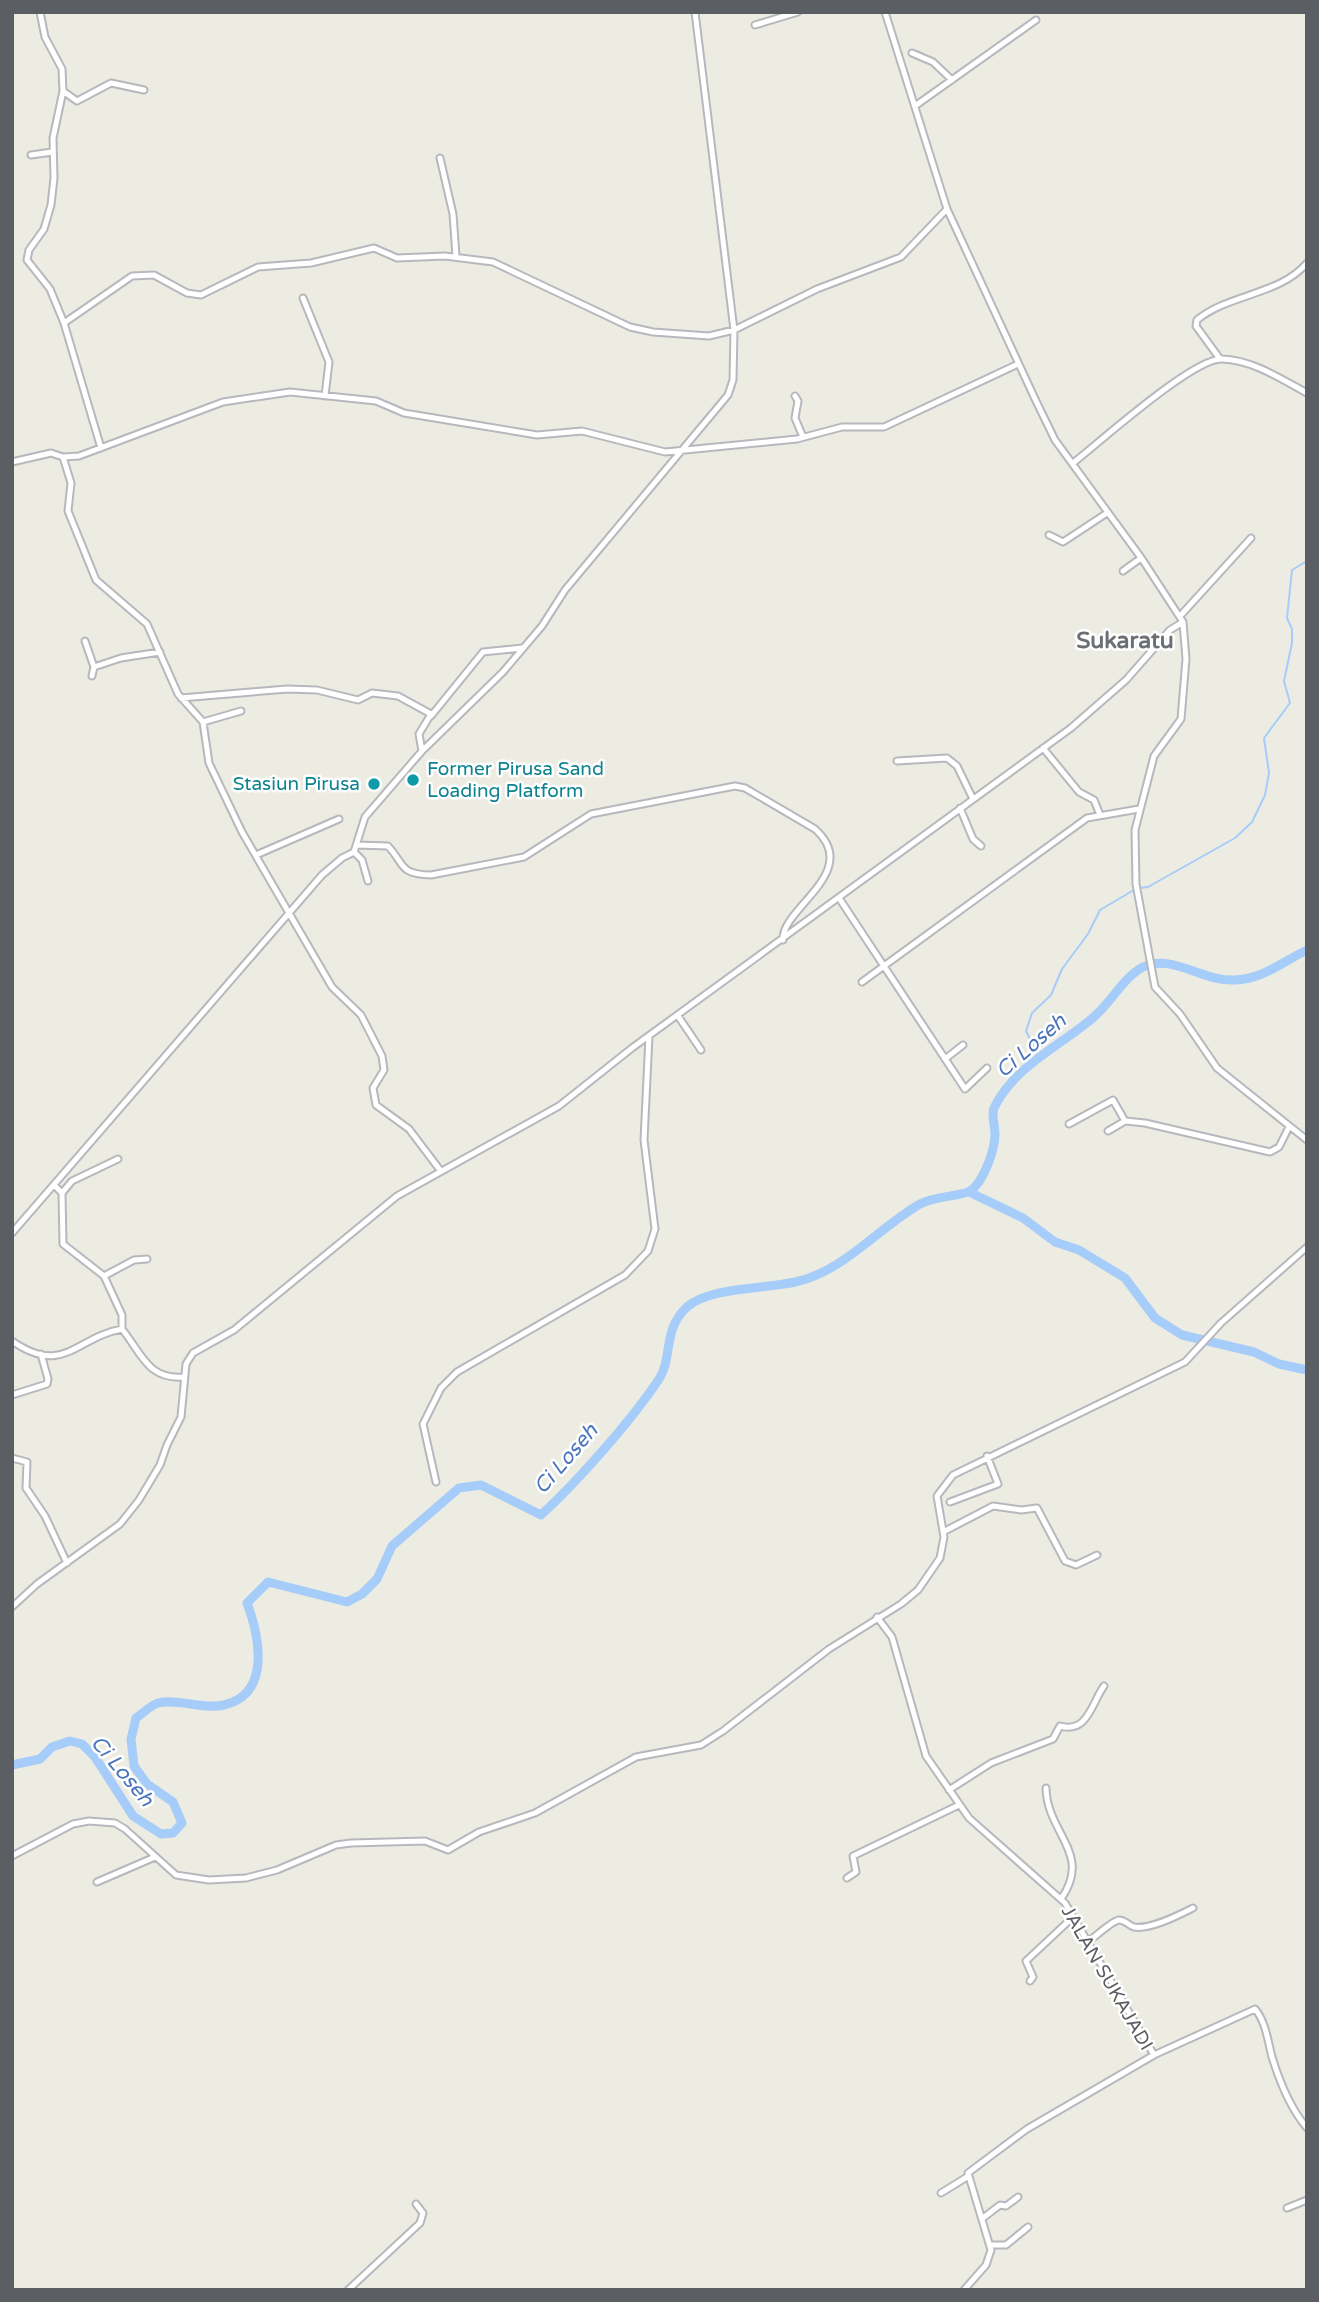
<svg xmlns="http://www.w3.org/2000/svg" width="1319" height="2302" viewBox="0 0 1319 2302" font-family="'Varela Round',sans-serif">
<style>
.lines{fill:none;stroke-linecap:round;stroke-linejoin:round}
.stream{stroke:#a6ccfa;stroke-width:2}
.river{stroke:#a6ccfa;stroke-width:9}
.minor-casing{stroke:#b6b8bd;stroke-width:9}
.minor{stroke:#fff;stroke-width:5}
.culture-dot{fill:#0f9aa8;stroke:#fff;stroke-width:2.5}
.labels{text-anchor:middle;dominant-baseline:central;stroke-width:5;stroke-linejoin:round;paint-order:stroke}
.culture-label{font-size:19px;fill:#0d838f;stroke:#fff;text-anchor:start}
.street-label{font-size:19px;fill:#5b5e63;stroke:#fff}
.water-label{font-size:21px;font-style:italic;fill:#4a75bd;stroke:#fff}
.quarter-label{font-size:23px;font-weight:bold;fill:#6c7075;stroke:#fff}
</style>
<rect width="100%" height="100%" fill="#edece3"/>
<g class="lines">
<path class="stream" d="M1139,888L1148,887L1235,838L1252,822L1265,795L1269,773L1264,738L1290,703L1284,681L1292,643V629L1287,618L1292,570L1307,561
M1039,1057L1026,1031L1032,1013L1051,995L1062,969L1088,934L1100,910L1134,890"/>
<path class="river" d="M969,1192L1023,1218L1055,1242L1079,1250L1125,1278L1155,1318L1182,1335L1254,1352L1279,1364L1307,1370
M12,1765L40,1759L52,1747L70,1741L82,1744L95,1757L133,1816L161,1834L173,1833L182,1823L173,1802L147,1784L134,1766L131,1739L136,1718C142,1714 151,1705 158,1703C178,1698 203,1710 224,1705C272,1694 259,1635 247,1603L268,1582L347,1602L362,1594L377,1579L392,1546L459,1488L481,1485L541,1515C578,1481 631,1421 659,1379C673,1358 662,1330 687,1307C710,1287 765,1289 795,1282C843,1272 878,1228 920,1204C935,1196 962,1196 970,1191C984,1182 995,1149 995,1134C995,1126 991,1115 994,1108C1014,1066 1062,1045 1095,1016C1111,1002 1125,976 1143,967C1172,953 1203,982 1235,980C1263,979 1282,962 1307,950"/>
<defs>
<path id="minor" d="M40,12L45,37L62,69L63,91L53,138L54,178L51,205L44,229L29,250L27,260L50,289L64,323L101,448
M885,12L947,209L1036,401L1055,440L1142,559L1183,622L1186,659L1181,719L1154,756L1135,830L1136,884L1155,987L1180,1014L1217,1068L1307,1140
M755,25L798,12
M912,53L933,62L952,80
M63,91L77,101L111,83L144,90
M915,106L1036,20
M31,155L52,152
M440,158L453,214L456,256
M303,298L329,362L325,396
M64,323L132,276L154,275L187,293L201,295L258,267L311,263L374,248L397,258L445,256L493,262L630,327L653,332L709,336L734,330L817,289L901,257L947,209
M1220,359L1196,326L1197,320C1228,294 1280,295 1307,263
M795,396L798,401L795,418L803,437
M63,457L71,483L68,511L96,580L147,624L178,694L203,722L209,763L242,832L332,987L361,1015L382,1056L384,1070L373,1088L376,1105L409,1129L440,1170
M12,462L51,453L63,457L79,456L223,402L290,392L376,401L404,413L537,435L582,431L665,452L797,439L842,427H884L1018,364
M1073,463C1100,442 1193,358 1222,359C1253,360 1281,379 1307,393
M1049,535L1063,542L1107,513
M1123,571L1141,558
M1181,615L1251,538
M85,641L94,667L92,676
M94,667L121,658L160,652
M181,698L287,689L317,690L358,700L372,693L398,696L431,714L419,734L422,751
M431,716L483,652L522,648
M203,722L241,711
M1043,748L1079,792L1094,800L1100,815
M897,761L947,758L957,766L973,799
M960,808L973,839L981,846
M357,845L388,846C405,864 398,874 431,875L524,857L591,814L735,786L745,788L815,829C863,872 781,908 783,940
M354,852L362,860L368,881
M256,855L339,819
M839,898L965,1089L987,1068
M862,982L1087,818L1139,809
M678,1016L701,1050
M945,1059L963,1045
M1069,1124L1113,1100L1125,1121
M1108,1131L1125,1121L1145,1123L1270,1152L1279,1147L1289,1127
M54,1185L62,1193L63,1244L104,1276L122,1315V1329
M62,1193L72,1181L118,1159
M12,1233L322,875L342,858L354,852L365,817L422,751L503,672L542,626L565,590L728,395L733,380L734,330L695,12
M104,1276L134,1260L147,1259
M12,1341C64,1377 76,1337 122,1329C142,1354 148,1380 184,1377
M12,1395L47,1384L48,1379L41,1354
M12,1458L27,1462L26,1488L45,1516L67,1563
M436,1482L423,1424L441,1388L457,1372L625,1275L648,1251L655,1229L644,1140L649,1036
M950,1502L998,1484L987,1456
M943,1532L993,1506L1021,1510L1037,1508L1065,1561L1076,1565L1097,1555
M12,1607L37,1584L120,1524L139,1500L160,1465L167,1445L181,1417L186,1364L193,1353L234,1330L397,1196L559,1106L632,1048L1071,728L1126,680L1170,630L1183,622
M877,1617L892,1637L926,1756L969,1818L1065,1903L1154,2055L1027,2129L968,2173L991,2250L986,2265L964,2290
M1046,1788C1047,1834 1093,1853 1061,1899
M949,1790L991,1763L1053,1739L1060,1726C1088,1734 1092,1702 1104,1686
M12,1856L73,1824L89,1821L115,1823L125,1829L176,1875L209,1880L246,1878L277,1870L336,1845L351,1843L425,1841L448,1850L479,1832L535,1813L636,1757L701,1745L723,1731L829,1649L901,1604L918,1590L940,1558L944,1537L937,1496L953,1475L1185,1362L1221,1323L1307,1247
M847,1878L856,1872L853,1856L959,1805
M97,1882L155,1857
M1087,1942C1096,1937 1111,1921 1119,1920C1125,1920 1128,1925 1134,1927C1150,1930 1179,1915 1193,1908
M1030,1981L1033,1977L1026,1961L1073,1917
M1154,2055L1255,2009C1266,2022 1268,2042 1272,2057C1280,2083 1290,2108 1307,2128
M941,2193L967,2177
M1287,2208L1307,2200
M983,2218L1000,2205L1006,2206L1018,2197
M990,2245H1006L1028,2227
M348,2290L420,2223L423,2213L416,2204"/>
</defs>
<use href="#minor" class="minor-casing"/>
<use href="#minor" class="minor"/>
</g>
<g class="culture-dot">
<circle cx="413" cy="780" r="7"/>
<circle cx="374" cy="784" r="7"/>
</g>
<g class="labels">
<g class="culture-label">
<text x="427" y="769">Former Pirusa Sand<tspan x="427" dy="22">Loading Platform</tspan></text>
<text x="360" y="784" text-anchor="end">Stasiun Pirusa</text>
</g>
<g class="street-label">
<text transform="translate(1107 1978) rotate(60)">JALAN SUKAJADI</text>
</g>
<g class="water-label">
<text transform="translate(1031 1046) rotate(-41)">Ci Loseh</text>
<text transform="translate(566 1459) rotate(-49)">Ci Loseh</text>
<text transform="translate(122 1771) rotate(50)">Ci Loseh</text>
</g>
<g class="quarter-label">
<text x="1125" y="641">Sukaratu</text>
</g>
</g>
<rect width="1319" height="2302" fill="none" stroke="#5b5e63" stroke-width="28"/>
</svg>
